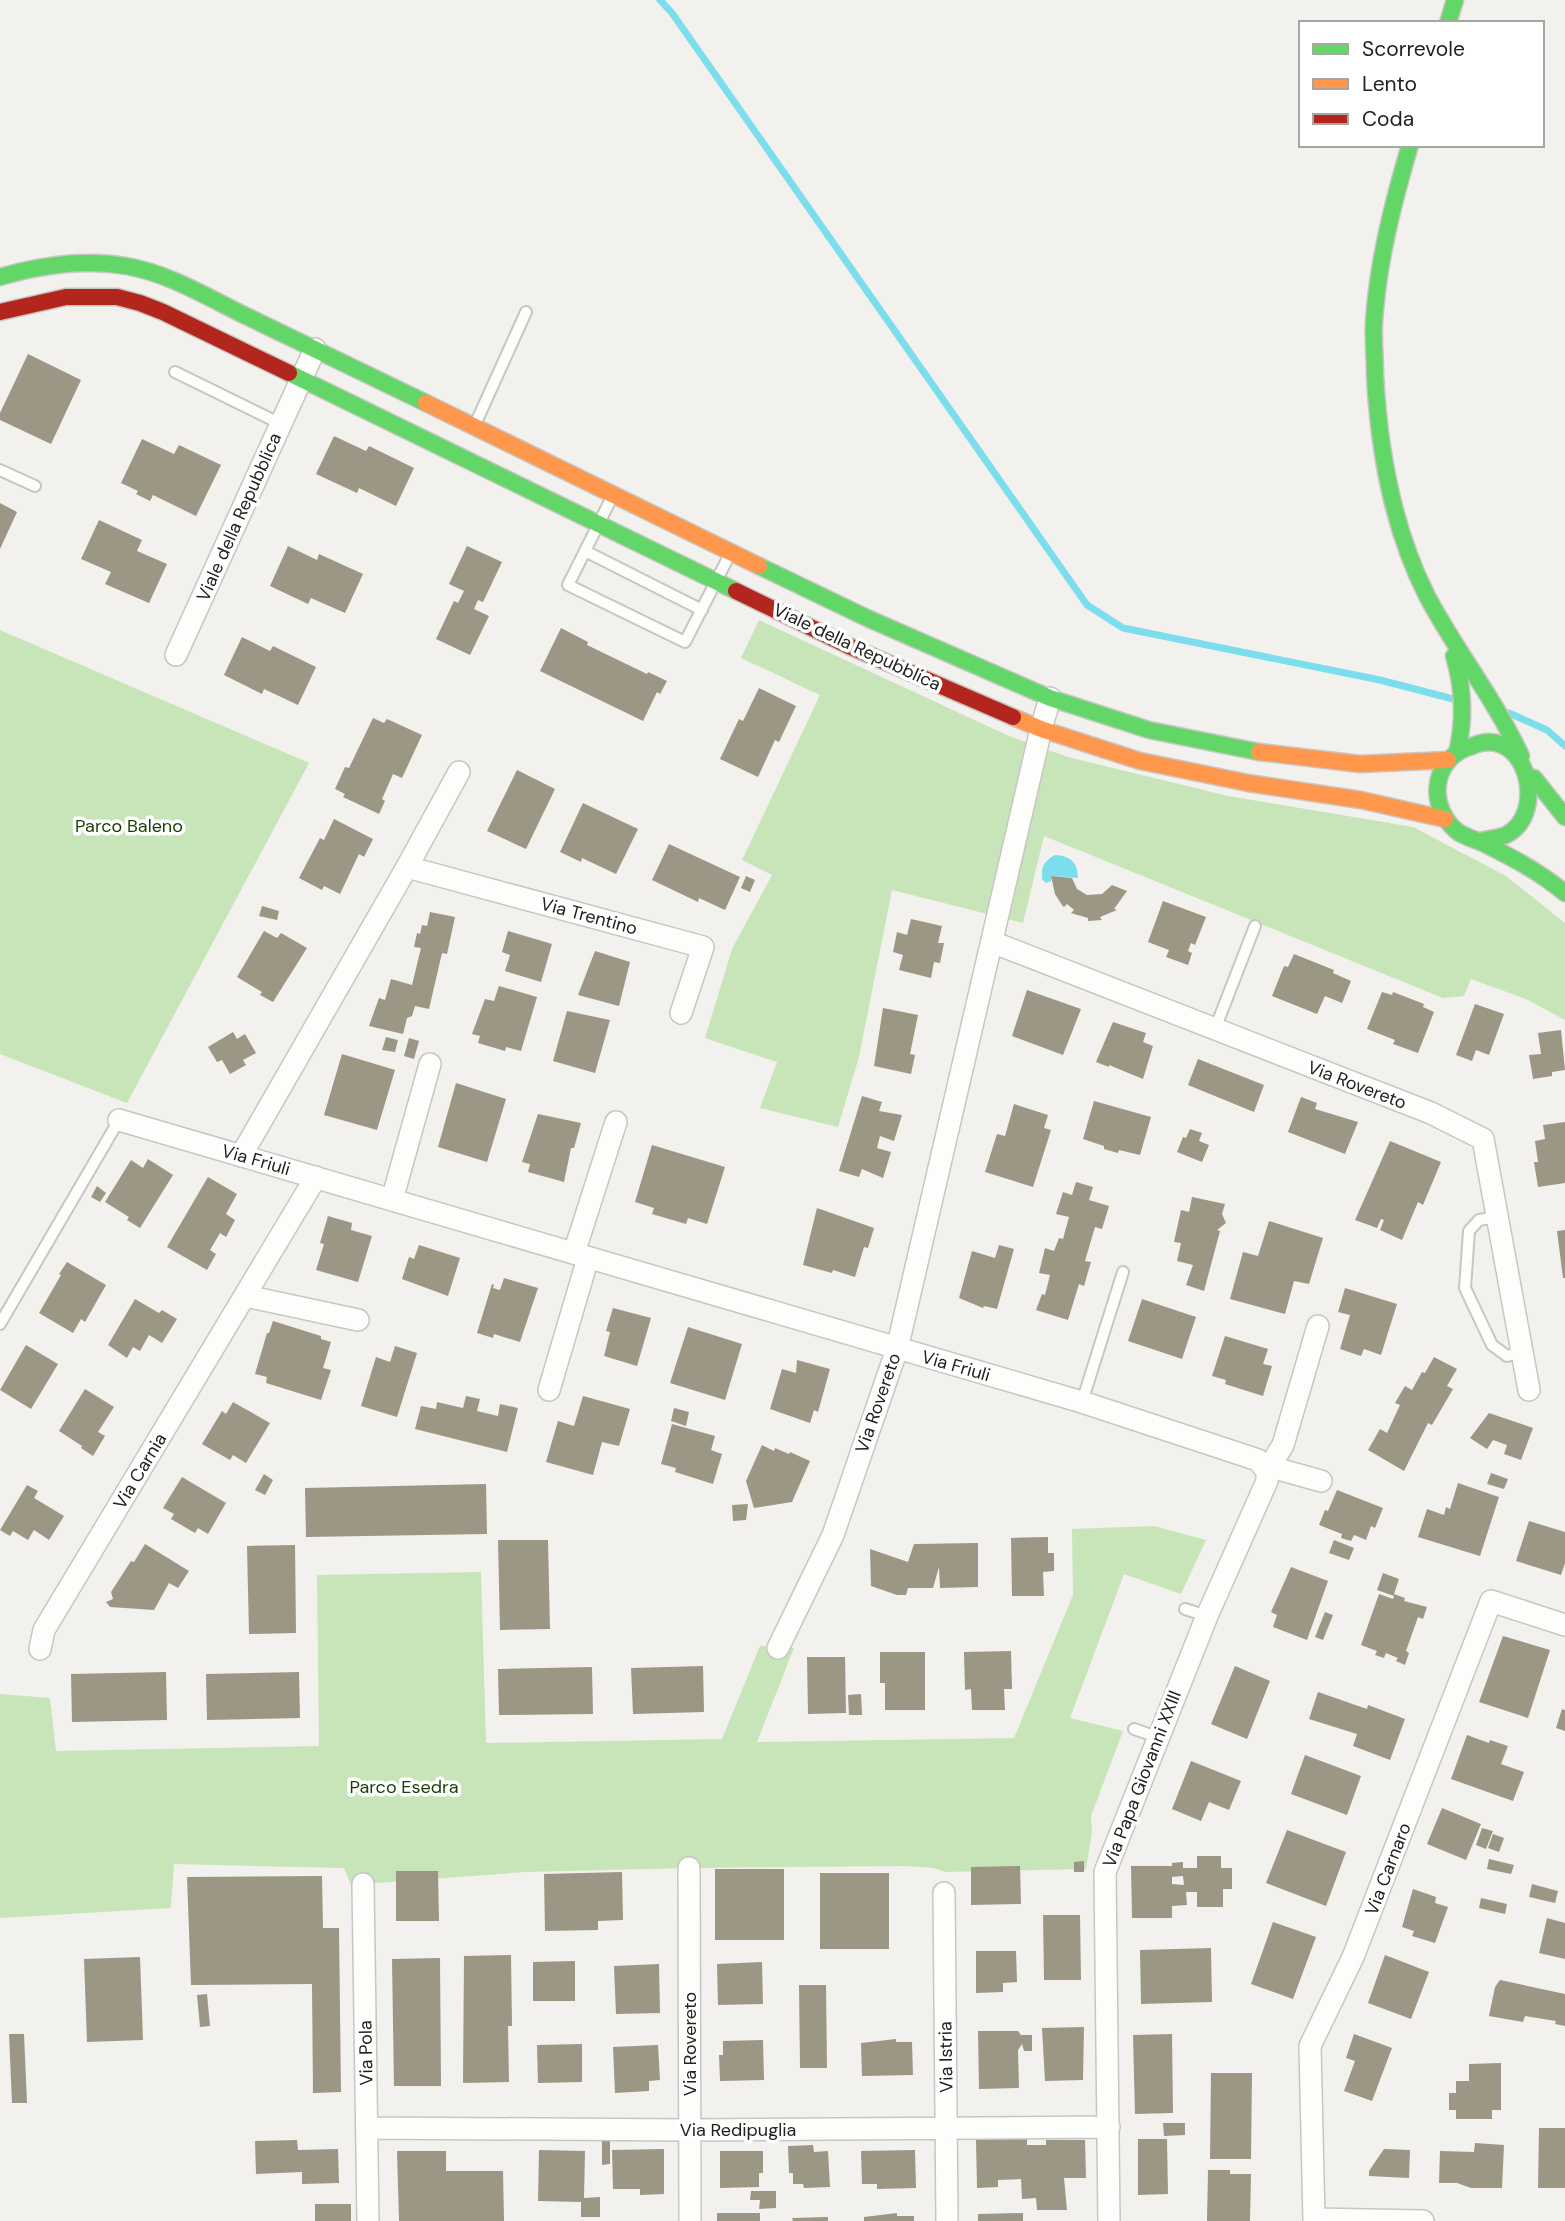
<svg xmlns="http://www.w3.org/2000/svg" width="1565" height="2221" viewBox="0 0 1565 2221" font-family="'DM Sans',sans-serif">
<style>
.green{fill:#c7e5b8}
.water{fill:#7cdded}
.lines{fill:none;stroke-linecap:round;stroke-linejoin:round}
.stream{stroke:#7cdded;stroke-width:7}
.building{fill:#9c9684;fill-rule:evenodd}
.lane-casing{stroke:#c8c6c3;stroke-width:14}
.street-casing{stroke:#c8c6c3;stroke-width:24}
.fast-casing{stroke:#c8c6c3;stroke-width:19}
.slow-casing{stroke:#c8c6c3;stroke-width:19}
.jam-casing{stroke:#c8c6c3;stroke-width:19}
.lane{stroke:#fdfdfc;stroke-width:10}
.street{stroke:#fdfdfc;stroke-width:21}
.fast{stroke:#63d668;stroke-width:16}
.slow{stroke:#ff974d;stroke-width:16}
.jam{stroke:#b3261e;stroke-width:16}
.labels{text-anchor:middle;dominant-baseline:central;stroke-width:7;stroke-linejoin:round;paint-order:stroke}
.street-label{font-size:18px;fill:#22211e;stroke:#fff}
.park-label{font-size:18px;fill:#193d06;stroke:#fff}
</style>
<rect width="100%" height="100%" fill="#f2f1ed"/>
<path class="green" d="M759,620L1009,736L1068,757L1228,796L1413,827L1506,876L1565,923V1020L1526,999L1471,979L1464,996L1443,998L1044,836L1023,923L892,890L859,1057L838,1127L760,1108L777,1062L705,1038L732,949L772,875L742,860L820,695L741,658Z
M0,630L309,763L127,1103L0,1054Z
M1154,1526L1206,1540L1181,1594L1124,1574L1070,1718L1123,1731L1091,1816L1092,1832L1086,1869L945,1872L934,1868L904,1866L689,1868L526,1872L363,1884L350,1883L344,1868L174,1864L171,1908L0,1918V1694L50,1698L56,1751L319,1746L317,1575L481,1572L486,1743L722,1739L760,1646L794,1648L757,1742L1014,1738L1073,1595L1072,1529Z"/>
<path class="water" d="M1055,855C1070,856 1078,862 1078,878L1052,876L1051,881L1046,883L1042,879C1041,867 1044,861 1055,855Z"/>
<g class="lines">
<path class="stream" d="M660,0L672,13L1087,605L1123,628L1380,680L1457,700
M1509,713L1547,730L1565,746"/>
</g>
<path class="building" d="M28,354L81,380L51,444L0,420V413Z
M334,436L366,451L369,446L414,468L396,506L359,488L357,493L316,474Z
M142,439L174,454L179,445L221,465L196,516L153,495L150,501L136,494L138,491L121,483Z
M0,503L17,512L0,549Z
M99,520L142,540L137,551L167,564L149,603L105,584L111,572L81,559Z
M288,546L317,560L319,554L363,574L345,613L311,598L308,604L270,586Z
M467,546L502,562L483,602L478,600L474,609L489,616L470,655L436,639L454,601L458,603L464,591L449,584Z
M561,628L588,642L587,645L647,674L648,672L667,681L660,694L657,692L643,721L540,671Z
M242,637L270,651L273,646L316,667L298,705L264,689L262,694L224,675Z
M759,688L796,706L779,742L775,740L758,777L720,759L739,719L743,721Z
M373,718L384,723L387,719L422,735L402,778L393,774L382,799L385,801L379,814L343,797L345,794L335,789L345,767L349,768Z
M517,770L555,789L526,849L487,831Z
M583,803L638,829L616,874L582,858L581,862L560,852Z
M334,819L373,839L364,857L359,854L340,894L324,886L322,890L299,878L320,838L324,840Z
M669,844L740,877L725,910L699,898L698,902L652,880Z
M746,876L755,880L750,892L741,888Z
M1051,876L1072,878L1077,889L1087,895L1102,894L1112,885L1127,891L1114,909L1117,910L1100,917L1102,920L1088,921V918L1071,913L1074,910L1067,904L1064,907L1062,905L1055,894Z
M1163,901L1206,917L1195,945L1191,943L1188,951L1192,953L1188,965L1166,957L1169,950L1148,942Z
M262,906L279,911L277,920L259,916Z
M430,912L455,917L447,954L442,953L429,1009L415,1006L412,1016L407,1018L403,1034L369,1026L379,998L385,1000L391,979L412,985L421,948L414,947L417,933L420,934L422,925L427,926Z
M911,919L942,926L938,943H944L940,963L934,962L931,978L899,970L903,955L893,952L897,932L907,935Z
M264,931L277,938L281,933L307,948L273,1002L260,995L262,992L237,977Z
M508,931L552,944L541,982L505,971L510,955L502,952Z
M595,951L630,962L619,1006L578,995Z
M1294,954L1334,970L1333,973L1351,981L1342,1003L1325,996L1317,1014L1272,996L1284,966L1288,967Z
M499,986L537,997L521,1051L506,1047L505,1051L478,1043L480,1036L472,1034L485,999L494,1001Z
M1027,990L1081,1009L1063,1055L1012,1036Z
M1382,992L1392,995L1393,992L1424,1004L1423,1007L1434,1012L1418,1053L1393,1044L1395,1040L1367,1029Z
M1475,1004L1504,1014L1489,1055L1476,1050L1472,1061L1456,1055Z
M883,1008L918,1015L910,1054L915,1055L911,1074L874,1066Z
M567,1011L610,1020L595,1073L553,1061Z
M1113,1022L1146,1033L1143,1042L1153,1046L1143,1079L1109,1065V1067L1096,1062Z
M1561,1030L1565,1070L1552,1072V1076L1533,1079L1529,1055L1541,1054L1538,1033Z
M233,1032L237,1039L245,1034L256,1053L243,1060L246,1065L230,1074L222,1060L217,1062L208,1047Z
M386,1037L398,1040L395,1052L382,1050Z
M409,1038L419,1041L414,1059L404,1056Z
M342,1054L395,1070L377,1130L324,1115Z
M1198,1059L1264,1085L1254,1112L1188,1085Z
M456,1083L506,1099L487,1162L438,1147Z
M862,1096L882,1102L879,1111L902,1115L894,1141L880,1136L877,1148L891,1152L883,1178L862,1169L859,1177L839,1171Z
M1301,1097L1317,1103L1315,1109L1358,1122L1345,1154L1288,1132Z
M1094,1101L1151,1117L1140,1155L1119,1150L1118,1153L1104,1149V1146L1083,1139Z
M1014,1104L1048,1115L1044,1128L1051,1130L1033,1187L985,1172L997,1134L1005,1136Z
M538,1114L581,1123L574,1148H571L564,1182L528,1172L530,1164L522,1162Z
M1565,1122V1183L1538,1187L1534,1162H1538L1535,1141L1545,1139L1543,1125Z
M1190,1129L1202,1133L1199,1141L1209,1145L1202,1162L1177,1152L1183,1137L1186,1138Z
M1390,1141L1441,1162L1423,1205L1418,1202L1402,1240L1380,1230L1384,1220L1381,1219L1377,1228L1355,1220Z
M652,1145L725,1167L707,1224L688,1218L686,1224L652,1214L654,1208L635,1202Z
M148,1159L173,1175L140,1228L127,1220L129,1217L105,1202L131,1160L143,1168Z
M208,1177L237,1194L226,1214L235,1220L226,1237L220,1233L210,1250L216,1254L207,1270L167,1247Z
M1076,1182L1093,1187L1089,1200L1109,1206L1102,1229L1095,1227L1085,1261L1091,1262L1088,1272L1084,1286L1079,1284L1068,1320L1036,1310L1042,1294L1045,1295L1050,1275L1039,1273L1045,1248L1054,1251L1059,1238L1063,1239L1069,1217L1056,1214L1063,1192L1072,1195Z
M97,1186L106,1193L100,1202L91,1197Z
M1192,1197L1225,1204L1222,1214L1226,1223L1217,1230L1220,1231L1204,1291L1186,1285L1193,1265L1177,1261L1181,1243L1174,1242L1181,1210L1189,1212Z
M817,1208L874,1228L868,1248L864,1247L855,1277L833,1270L832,1273L803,1265Z
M328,1216L352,1223L351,1230L372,1236L358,1282L316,1270L324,1244L320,1243Z
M1269,1221L1323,1238L1309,1284L1294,1281L1285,1314L1230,1299L1243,1252L1258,1256Z
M1565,1230V1278H1563L1557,1231Z
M419,1245L460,1258L448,1296L402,1279L409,1257L414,1259Z
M999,1245L1014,1249L997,1309L984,1306L983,1308L959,1298L972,1251L995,1258Z
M67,1262L106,1285L85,1322L81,1319L73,1333L39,1313L61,1275L59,1274Z
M504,1278L538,1288L520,1342L494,1334L493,1338L477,1333L492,1284L494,1285L493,1288L500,1290Z
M1345,1288L1397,1304L1381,1355L1364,1349L1361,1356L1340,1349L1350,1315L1338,1312Z
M135,1299L159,1313L162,1310L177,1319L162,1343L149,1335L140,1351L133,1347L127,1358L108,1345Z
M1142,1299L1196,1317L1182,1359L1128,1341Z
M613,1308L651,1318L637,1366L604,1356L610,1332L606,1331Z
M273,1321L321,1336V1339L331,1342L323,1368L331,1370L321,1400L266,1383L267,1377L255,1374L267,1333H269Z
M688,1327L742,1344L725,1400L670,1383Z
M1225,1336L1268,1349L1263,1364L1272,1366L1263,1396L1225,1384L1226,1380L1212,1376Z
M26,1345L58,1364L31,1409L0,1390Z
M395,1346L417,1353L397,1417L361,1406L376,1357L390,1362Z
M1434,1357L1457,1369L1447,1386L1453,1389L1432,1425L1428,1423L1404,1471L1368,1450L1380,1429L1387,1433L1400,1405L1395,1403L1405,1386L1412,1390L1422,1372L1425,1373Z
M797,1360L830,1369L818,1412L814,1410L810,1423L770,1409L782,1369L796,1373Z
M85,1389L114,1407L98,1432L105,1436L93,1456L81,1448L82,1446L59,1431Z
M466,1396L480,1399L477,1411L498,1416L500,1404L518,1408L507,1452L415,1429L421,1406L436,1409L437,1402L463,1408Z
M583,1396L630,1409L619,1446L602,1442L593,1475L546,1462L558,1421L574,1426Z
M233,1402L270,1423L246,1463L233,1455L230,1460L202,1444L222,1411L226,1414Z
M674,1408L689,1412L686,1426L671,1421Z
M1489,1413L1533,1428L1521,1460L1504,1454L1507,1445L1493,1440L1487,1449L1470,1438Z
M672,1424L715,1436L711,1450L722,1454L713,1484L675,1472L676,1468L661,1464Z
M762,1445L774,1451L775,1448L789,1454L790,1452L810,1461L792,1502L754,1508L746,1481Z
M1491,1473L1508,1479L1504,1489L1487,1484Z
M264,1474L273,1480L265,1495L255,1490Z
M182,1477L226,1503L208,1534L198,1528L195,1533L171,1519L174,1514L163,1508Z
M1458,1483L1499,1497L1480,1556L1418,1537L1427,1509L1444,1515L1446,1507L1450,1509Z
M486,1484L487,1534L306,1537L305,1488Z
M27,1485L38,1491L34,1498L64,1516L49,1540L34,1530L28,1540L13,1531L10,1536L0,1530Z
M1337,1490L1383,1508L1375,1528L1371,1526L1366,1540L1354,1535L1351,1541L1341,1538L1342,1534L1319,1525L1325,1510L1328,1511Z
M748,1504L746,1520L733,1521L732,1505Z
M1529,1521L1565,1532V1563L1561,1575L1516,1561Z
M1048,1537V1553H1054V1571L1043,1572L1044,1596H1012L1011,1538Z
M498,1540H548L550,1629L500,1630Z
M1334,1540L1354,1548L1349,1560L1329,1553Z
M978,1543V1587L940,1588L939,1567L933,1588H908L906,1595H897L871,1586L870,1549L908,1562L914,1544Z
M145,1544L189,1571L178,1588L169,1583L154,1610L110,1607L106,1602L113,1599L111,1592L131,1561L134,1562Z
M295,1545L296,1633L249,1634L247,1546Z
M1291,1567L1328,1581L1307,1640L1273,1627L1277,1615L1271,1612Z
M1383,1573L1399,1579L1394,1594L1405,1598L1404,1601L1427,1607L1423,1619L1418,1617L1406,1651L1409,1653L1405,1665L1396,1661L1398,1658L1386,1653L1384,1658L1375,1655L1377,1651L1361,1645L1379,1594L1393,1599L1394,1596L1377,1590Z
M1325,1612L1333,1615L1323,1640L1315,1637Z
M1503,1636L1550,1650L1528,1718L1479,1702Z
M1011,1651L1012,1689H1004L1005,1710H972L971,1689L965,1690L964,1652Z
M880,1652H925V1710H885V1683H880Z
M807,1657H845L846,1713L808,1714Z
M703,1666L704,1712L633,1714L631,1668Z
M1235,1666L1270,1681L1247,1739L1211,1724Z
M592,1667L593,1714L499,1715L498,1669Z
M166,1672L167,1720L72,1722L71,1674Z
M299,1672L300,1718L207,1720L206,1674Z
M1318,1692L1367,1709L1368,1705L1405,1719L1390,1760L1353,1746L1357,1734L1309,1719Z
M861,1694L862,1715H849L848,1695Z
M1562,1709L1565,1710V1731L1556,1728Z
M1467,1735L1489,1743L1490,1740L1508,1746L1501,1764L1524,1772L1513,1801L1451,1779Z
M1305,1755L1361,1776L1347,1815L1291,1794Z
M1191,1761L1241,1781L1229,1810L1209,1802L1201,1821L1172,1809Z
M1442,1808L1481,1824L1466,1860L1427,1844Z
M1482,1828L1493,1831L1486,1849L1476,1845Z
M1287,1830L1346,1852L1326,1906L1266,1883Z
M1493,1834L1504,1838L1499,1852L1488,1848Z
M1197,1856H1221V1868H1232V1889H1223V1907H1197V1892H1186L1187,1905L1172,1906V1918H1132L1131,1866H1172V1863L1183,1862V1868H1197ZM1183,1876L1184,1885L1172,1884V1877Z
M1489,1859L1514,1865L1511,1874L1487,1869Z
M1084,1861V1872H1074V1862Z
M1020,1866L1021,1904L971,1905V1867Z
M715,1869H784V1940H715Z
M396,1871H438L439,1921H396Z
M622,1872L623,1920L598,1921V1930L545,1931L544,1874Z
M820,1873H889V1949H820Z
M322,1876L323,1928H339L341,2092L313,2093L312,1984L191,1985L187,1877Z
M1532,1884L1558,1891L1555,1903L1529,1897Z
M1413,1889L1436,1897L1435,1903L1448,1907L1435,1943L1412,1936L1414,1931L1402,1927Z
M1481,1898L1507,1904L1505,1914L1479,1908Z
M1043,1915H1080L1081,1980H1044Z
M1547,1918L1565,1923V1959L1539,1953Z
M1273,1922L1316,1937L1293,1999L1251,1984Z
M1211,1948L1212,2002L1141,2004L1140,1950Z
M976,1951H1016L1017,1982L1003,1983V1992L976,1993Z
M511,1955L512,2026H508L509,2082L463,2083L464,1956Z
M1385,1955L1429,1972L1411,2019L1368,2003Z
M140,1957L143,2040L87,2042L84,1959Z
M440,1958L441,2086H394L392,1959Z
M575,1961V2001H533V1962Z
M762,1962L763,2004L718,2005L717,1964Z
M659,1964L660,2013L616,2014L614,1966Z
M1500,1980L1565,1994V2026L1555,2024L1556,2021L1525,2016L1523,2022L1489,2016L1495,1987Z
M799,1985H826L827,2068H800Z
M207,1994L210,2026L200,2027L197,1995Z
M1084,2027L1083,2080L1045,2081L1042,2028Z
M978,2031H1018L1021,2035H1032V2051H1024L1022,2044L1018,2050L1019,2088L979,2089Z
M9,2034H24L27,2103H12Z
M1172,2034L1173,2113L1135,2114L1133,2035Z
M1354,2034L1392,2048L1372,2101L1344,2091L1355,2061L1346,2058Z
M896,2039V2042H912L913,2075L862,2076L861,2043Z
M763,2040L764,2080L720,2081L719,2055H723V2041Z
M582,2044V2082L538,2083L537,2045Z
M658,2045L660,2080L649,2081V2091L615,2093L613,2047Z
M1501,2063V2110H1492V2119H1456V2110H1449V2093H1456V2081H1469V2064Z
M1211,2073H1252L1251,2159H1210Z
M1163,2123H1185V2135L1164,2136Z
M1539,2128H1565V2188H1538Z
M610,2138V2164L602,2165V2139Z
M1027,2138V2145H1046V2140H1085L1086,2178H1064L1067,2210H1037L1036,2198L1022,2199L1021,2179L998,2180V2187L977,2188L976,2139Z
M1138,2139H1167L1168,2194L1138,2195Z
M297,2140L298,2150L338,2149L339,2183L302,2184V2172L256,2174L255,2141Z
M1475,2143L1504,2145L1502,2188H1471L1457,2183H1439L1440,2151L1474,2152Z
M813,2145L814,2152L828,2151L830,2187L804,2188L803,2184H793V2173H789L788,2146Z
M664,2149V2194L640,2195V2189H613L612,2150Z
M1384,2149L1410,2150L1409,2178L1369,2176V2171Z
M539,2150L585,2151L584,2198L600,2197V2217H581V2202L538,2201Z
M915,2150L916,2188L877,2189V2184H862L861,2151Z
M397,2151H446V2171H503L504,2221H399Z
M720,2151H763V2173H759V2187L720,2188Z
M1208,2170H1230V2174H1251L1250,2221H1207Z
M751,2191H776V2208L759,2209L760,2200H750Z
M315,2204H351V2221H315Z
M717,2213H760V2221H717Z
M897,2213V2216H914V2221H864V2217Z
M1023,2213V2221H978V2214Z
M828,2217V2221H793L792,2218Z"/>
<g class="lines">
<defs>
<path id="lane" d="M175,372L281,424
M474,427L526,312
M0,470L35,486
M612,497L568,585L685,642L730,554
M585,551L702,610
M1215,1029L1255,926
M1497,1217L1479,1220L1469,1231L1465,1288L1492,1345L1507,1356L1522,1352
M0,1324L119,1120
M1082,1402L1123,1272
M1185,1609L1207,1616
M1134,1729L1157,1737"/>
<path id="street" d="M176,655L315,349
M407,867L703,947L681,1013
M992,942L1431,1113L1483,1139L1529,1390
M119,1120L1082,1402L1258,1460L1267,1471V1481L1207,1616L1105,1872L1109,2221
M241,1156L407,867L459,772
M392,1200L430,1064
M574,1253L616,1122
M246,1296L358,1320
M549,1390L588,1258
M1267,1471L1283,1445L1318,1326
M1267,1471L1278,1469L1321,1481
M778,1648L833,1535L897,1349L1041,729L1050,698
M40,1649L44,1630L316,1177
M689,1868L690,2221
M363,1884L368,2221
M944,1893L947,2221
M367,2128L690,2130L1109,2127
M1314,2219L1423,2221
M1314,2221L1310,2046L1353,1957L1491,1601L1565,1625"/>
<path id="fast" d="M1448,23L1455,0
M1410,145C1393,203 1378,261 1374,322C1373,339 1375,357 1375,375C1379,451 1392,527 1427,596C1456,651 1495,699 1521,756
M0,277C41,265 84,259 126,266C168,273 207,297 244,315C305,344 365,374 426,403
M289,373L736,591
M759,566L867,618L1050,698L1149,730L1259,752
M1454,656C1464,689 1465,719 1457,753
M1534,778L1565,817
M1480,841C1488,839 1499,838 1506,835C1547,814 1528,733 1481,743C1476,744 1471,747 1466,748C1451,754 1440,768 1438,784C1435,802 1444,821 1458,832C1467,838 1478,840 1487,845C1515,859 1541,873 1565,893"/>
<path id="slow" d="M426,403L759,566
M1013,717L1041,729L1140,761L1248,783L1361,800L1445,819
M1259,752L1360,764L1448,760"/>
<path id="jam" d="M0,312L66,297H117L140,303L163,312L289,373
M736,591L851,647L1013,717"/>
</defs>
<use href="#lane" class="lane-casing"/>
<use href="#street" class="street-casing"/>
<use href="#fast" class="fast-casing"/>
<use href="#slow" class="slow-casing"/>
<use href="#jam" class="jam-casing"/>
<use href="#lane" class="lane"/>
<use href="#street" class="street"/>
<use href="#fast" class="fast"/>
<use href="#slow" class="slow"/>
<use href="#jam" class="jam"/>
</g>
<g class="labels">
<g class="street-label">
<text transform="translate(239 517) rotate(-66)">Viale della Repubblica</text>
<text transform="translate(857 647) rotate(25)">Viale della Repubblica</text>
<text transform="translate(589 916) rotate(15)">Via Trentino</text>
<text transform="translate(1357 1085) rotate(21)">Via Rovereto</text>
<text transform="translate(256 1160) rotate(16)">Via Friuli</text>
<text transform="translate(956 1366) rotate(16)">Via Friuli</text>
<text transform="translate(878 1403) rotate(-71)">Via Rovereto</text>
<text transform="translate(140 1471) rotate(-59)">Via Carnia</text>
<text transform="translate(1142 1779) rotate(-69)">Via Papa Giovanni XXIII</text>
<text transform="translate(1388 1869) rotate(-69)">Via Carnaro</text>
<text transform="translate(690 2044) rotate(-90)">Via Rovereto</text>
<text transform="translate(366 2053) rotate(-91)">Via Pola</text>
<text transform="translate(946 2057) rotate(-91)">Via Istria</text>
<text x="738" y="2130">Via Redipuglia</text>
</g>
<g class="park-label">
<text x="129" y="826">Parco Baleno</text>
<text x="404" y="1787">Parco Esedra</text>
</g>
</g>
<rect x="1299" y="21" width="245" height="126" fill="#ffffff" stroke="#a7a6a5" stroke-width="2"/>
<rect x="1313" y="44" width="35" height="10" fill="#63d668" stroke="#a7a6a5" stroke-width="2"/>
<text x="1362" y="56" font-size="21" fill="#22211e">Scorrevole</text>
<rect x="1313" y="79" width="35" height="10" fill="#ff974d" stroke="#a7a6a5" stroke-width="2"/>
<text x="1362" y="91" font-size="21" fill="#22211e">Lento</text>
<rect x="1313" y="114" width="35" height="10" fill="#b3261e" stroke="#a7a6a5" stroke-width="2"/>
<text x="1362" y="126" font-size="21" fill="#22211e">Coda</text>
</svg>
